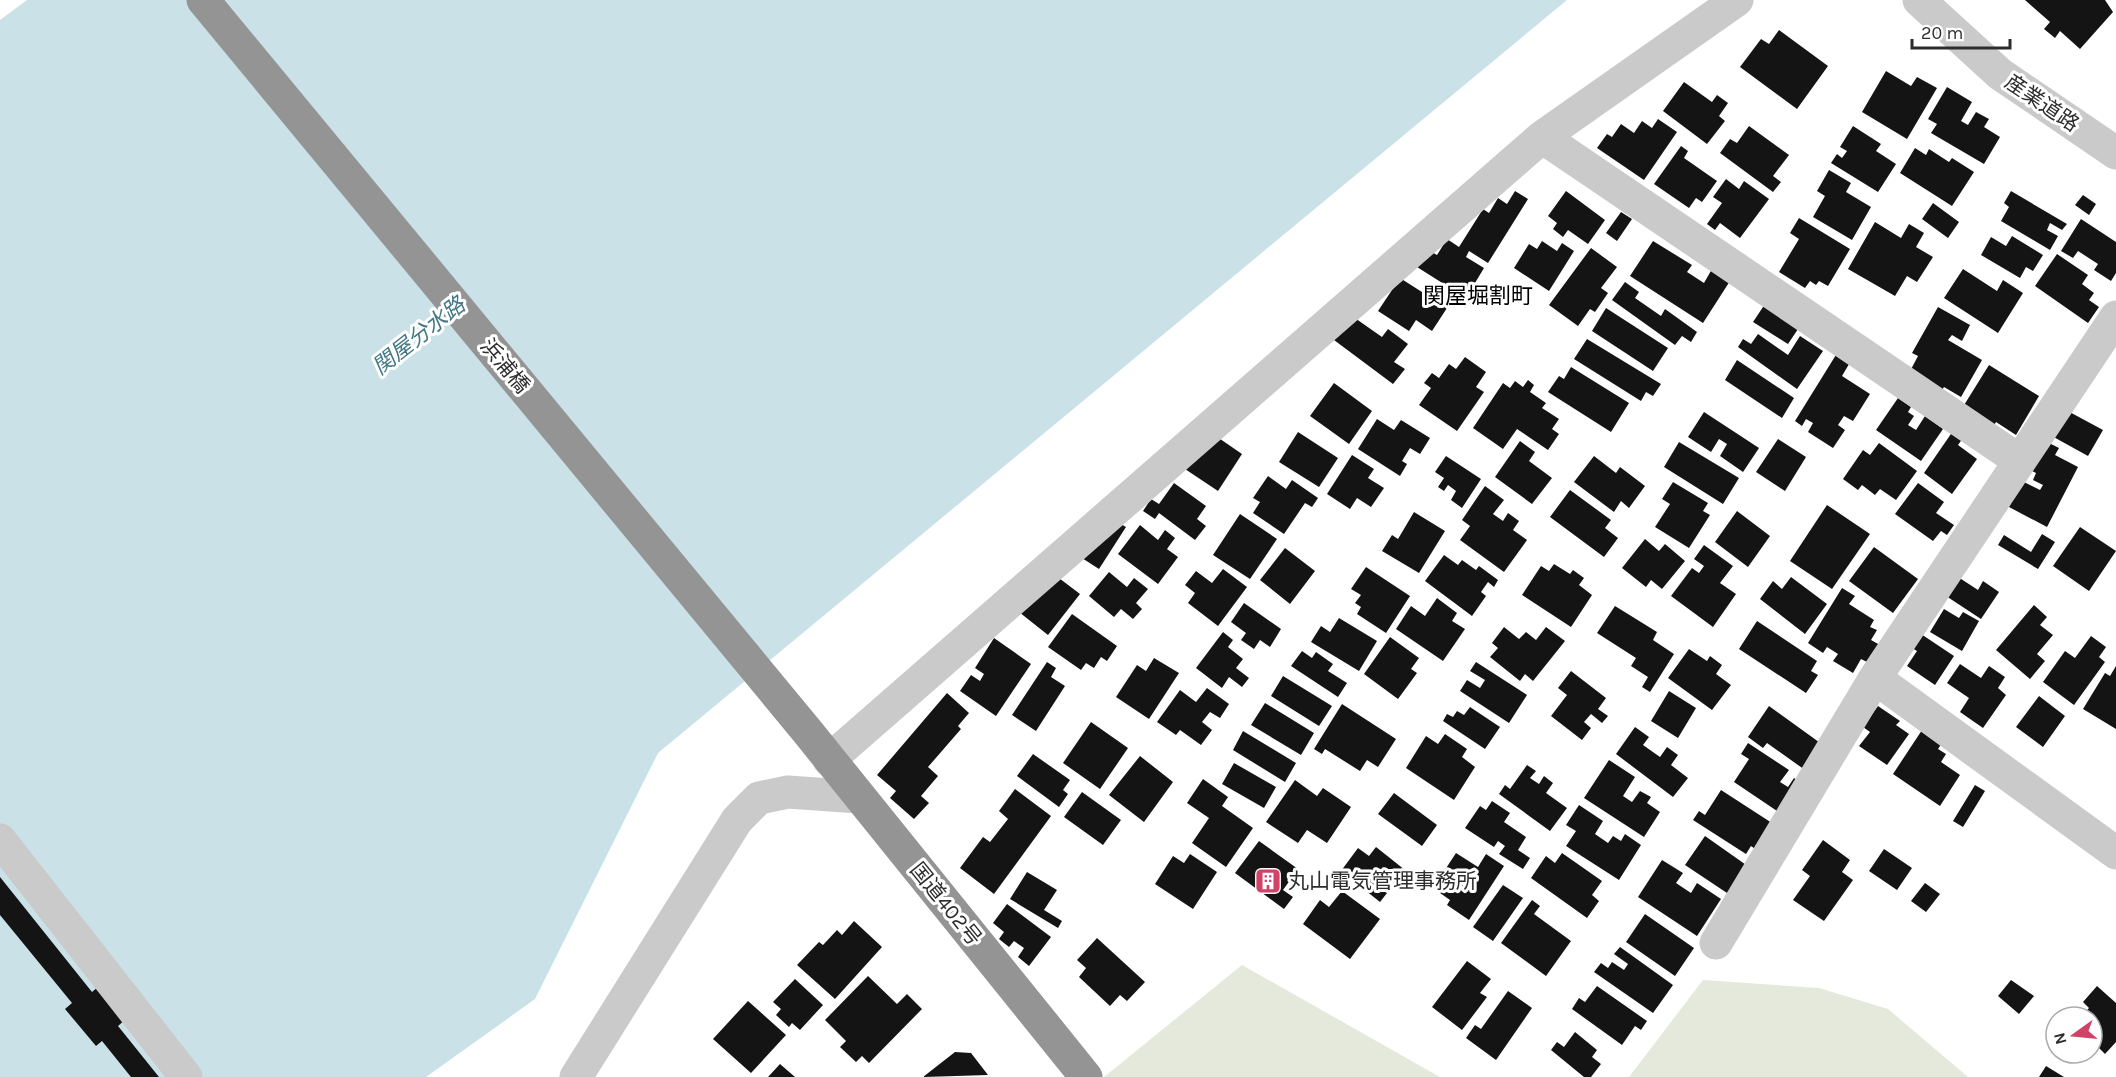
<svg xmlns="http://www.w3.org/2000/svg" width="2116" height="1077" viewBox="0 0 2116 1077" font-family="Karla,'Noto Sans JP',sans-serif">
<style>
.green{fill:#e5e9db}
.water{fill:#c9e1e7}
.building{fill:#141414}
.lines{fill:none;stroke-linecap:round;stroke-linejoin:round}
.minor{stroke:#cacaca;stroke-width:33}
.highway{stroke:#949494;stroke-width:33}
.labels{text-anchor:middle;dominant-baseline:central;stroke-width:6;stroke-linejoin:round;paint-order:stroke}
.street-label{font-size:21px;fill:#2d2d2d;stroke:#fff}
.poi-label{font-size:21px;fill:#2d2d2d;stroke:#fff;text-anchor:start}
.neighbourhood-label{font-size:22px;fill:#000;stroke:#fff}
.water-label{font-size:22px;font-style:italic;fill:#447885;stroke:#fff}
</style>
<rect width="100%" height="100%" fill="#fff"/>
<path class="green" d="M1242,965L1440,1077H1104Z
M1703,980L1819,988L1888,1009L1968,1077H1629Z"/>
<path class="water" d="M27,0H1567L658,753L535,999L426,1077H0V20Z"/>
<path class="building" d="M2025,0H2105L2113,12L2080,49L2060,31L2055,38L2044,29L2050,22Z
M1779,30L1828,66L1797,109L1740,67L1761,39L1769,44Z
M1886,71L1911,86L1917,77L1937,88L1907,139L1862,112Z
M1684,82L1712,102L1717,95L1728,103L1719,116L1725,121L1707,144L1663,111Z
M1947,87L1972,102L1961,121L1968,125L1976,112L1989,119L1984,127L2000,137L1984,164L1931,133L1937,124L1928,119Z
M1658,119L1677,132L1644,180L1597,148L1607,134L1612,137L1621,124L1634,133L1642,121L1652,128Z
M1749,126L1789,155L1773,176L1781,182L1773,192L1720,153L1730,139L1737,143Z
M1853,126L1881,144L1876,151L1896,164L1878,192L1831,163L1837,154L1842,158L1847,151L1840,147Z
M1681,146L1688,151L1684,158L1717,181L1702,202L1696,198L1689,208L1654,184Z
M1915,148L1926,155L1929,149L1949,162L1952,158L1974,172L1952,206L1900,173Z
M1829,170L1851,183L1846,192L1871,207L1852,240L1813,217L1825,196L1817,191Z
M1726,179L1739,189L1744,181L1769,199L1740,238L1720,223L1715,230L1707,224L1722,203L1713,197Z
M1515,191L1528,199L1488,263L1469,251L1466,257L1484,268L1466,298L1417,267L1428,250L1437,255L1447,239L1459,247L1483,209L1489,213L1498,198L1507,204Z
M1566,191L1605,220L1588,244L1568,230L1563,237L1553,229L1557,223L1548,216Z
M2011,191L2067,224L2062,230L2050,223L2047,230L2058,236L2050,250L2001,221L2009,207L2004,203Z
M2083,195L2096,204L2089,215L2075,205Z
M1933,203L1959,222L1948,238L1922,219Z
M1621,212L1632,219L1617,241L1606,233Z
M1799,218L1850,249L1828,286L1819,281L1816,285L1810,281L1805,288L1779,272L1799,239L1790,233Z
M2081,219L2116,242V273L2111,281L2094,270L2098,264L2078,251L2073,258L2061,251Z
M1875,222L1901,238L1909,224L1924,233L1916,247L1933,257L1917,282L1907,276L1895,296L1848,269Z
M2012,236L2043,255L2033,271L2026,267L2020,278L1981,255L1991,237L2006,246Z
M1542,241L1557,251L1562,243L1574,251L1549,291L1514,268L1529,244L1537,249Z
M1653,241L1692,265L1687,272L1704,283L1712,269L1730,281L1703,323L1630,276Z
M1591,248L1617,267L1601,288L1608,293L1595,312L1590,309L1578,326L1549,305Z
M2057,254L2088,275L2082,284L2094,293L2089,300L2099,307L2088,323L2035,286Z
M1963,269L1997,291L2003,280L2023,293L1998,333L1944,298Z
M1400,278L1447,308L1432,331L1416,320L1409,331L1378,311Z
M1625,282L1639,292L1635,298L1661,316L1665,309L1697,332L1691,342L1682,336L1675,345L1612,300Z
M1765,304L1800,326L1788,344L1753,322Z
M1938,307L1970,325L1962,341L1952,335L1948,340L1982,360L1961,397L1944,387L1940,393L1908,375L1918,356L1912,353Z
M1606,308L1668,348L1653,371L1592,331Z
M1352,316L1382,337L1388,329L1408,344L1394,362L1405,369L1393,384L1334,340Z
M1758,334L1788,355L1800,336L1823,351L1797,389L1738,347L1743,339L1751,344Z
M1587,339L1661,384L1653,396L1646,392L1641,401L1574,359Z
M1839,350L1852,359L1842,376L1870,394L1853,421L1844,416L1838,425L1845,430L1833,448L1808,432L1813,423L1806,419L1802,426L1795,421Z
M1465,357L1486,372L1476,387L1484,392L1457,431L1419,405L1431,388L1424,383L1432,373L1439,378L1449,364L1456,369Z
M1737,360L1794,398L1782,418L1725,380Z
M1989,365L2039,396L2016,435L1996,422L1992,429L1961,410Z
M1571,367L1629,403L1611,432L1548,392L1559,376L1564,379Z
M1528,380L1534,385L1530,392L1546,403L1542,408L1559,419L1552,429L1559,434L1548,450L1517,429L1503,449L1473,428L1503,383L1510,388L1515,381L1523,387Z
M1334,383L1372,411L1349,444L1310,416Z
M1898,398L1911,407L1908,412L1914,416L1908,425L1916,430L1925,416L1943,429L1921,461L1876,430Z
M2064,409L2103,430L2088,456L2050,435Z
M1704,412L1759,448L1743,472L1720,456L1727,444L1719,439L1711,452L1688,437Z
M1377,419L1394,430L1401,420L1430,438L1420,454L1410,448L1402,461L1407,464L1400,476L1358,449Z
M1953,431L1963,438L1958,445L1977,459L1952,494L1924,473Z
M1210,432L1242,454L1218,491L1185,469Z
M1298,432L1338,458L1319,487L1279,462Z
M1778,439L1806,457L1785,491L1756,472Z
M2043,440L2059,448L2055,455L2078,467L2047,527L2009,507L2022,481L2040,490L2043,485L2033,480L2036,473L2028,469Z
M1520,441L1535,452L1529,461L1552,478L1532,504L1495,477Z
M1679,442L1739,478L1723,504L1664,467Z
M1879,443L1917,471L1896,500L1880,489L1875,495L1862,485L1858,490L1843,479L1863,450L1870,455Z
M1352,455L1374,469L1368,478L1384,488L1371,507L1357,498L1350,509L1327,494Z
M1446,456L1481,479L1462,508L1451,500L1456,491L1448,485L1444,491L1438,487L1444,478L1435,472Z
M1594,456L1616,473L1620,467L1645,486L1629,508L1621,501L1614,512L1574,482Z
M1268,476L1286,489L1292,480L1318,498L1312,507L1305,503L1284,534L1253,513L1260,502L1253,498Z
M1673,482L1708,503L1703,511L1710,515L1689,548L1655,527L1670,504L1662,499Z
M1174,483L1206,506L1197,519L1206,526L1195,540L1159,513L1155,519L1143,511L1151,499L1159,504Z
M1918,483L1944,502L1936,513L1954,525L1947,535L1941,531L1933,541L1895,514Z
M1485,486L1504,500L1493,514L1503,521L1508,513L1519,521L1513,530L1527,540L1504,572L1460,540L1470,526L1462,520Z
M1570,490L1611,520L1605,528L1618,538L1604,557L1550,517Z
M1827,505L1870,534L1832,589L1790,561Z
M1737,511L1770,536L1748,567L1715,542Z
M1414,512L1445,531L1419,573L1382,551L1392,535L1398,539Z
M1240,514L1277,539L1250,579L1213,555Z
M1112,519L1126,527L1099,569L1071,551Z
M1140,525L1158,540L1165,530L1175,538L1167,549L1178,557L1158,584L1118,554Z
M2080,527L2116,551L2089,591L2053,566Z
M2042,534L2055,542L2038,569L1998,545L2004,535L2031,552Z
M1645,539L1659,551L1665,544L1685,561L1662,589L1651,580L1646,587L1622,568Z
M1704,545L1733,566L1720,583L1736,594L1713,627L1671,596L1692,568L1699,573L1704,566L1694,559Z
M1874,547L1918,579L1893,613L1849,581Z
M1285,548L1315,571L1290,604L1260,580Z
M1444,555L1458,565L1462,560L1476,570L1479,566L1498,580L1494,587L1488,582L1481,592L1486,596L1472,616L1425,581Z
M1554,564L1570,574L1573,570L1584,578L1579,585L1592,595L1571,627L1522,595L1541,566L1549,571Z
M1366,567L1410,596L1386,633L1357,614L1361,607L1355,603L1361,595L1351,589Z
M1223,569L1247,587L1218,626L1188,603L1195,593L1185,585L1196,571L1212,583Z
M1051,572L1080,594L1048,635L1019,612Z
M1109,572L1127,587L1134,578L1148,589L1136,603L1142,609L1133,619L1121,609L1114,617L1089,596Z
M1955,575L1978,590L1983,581L1999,592L1981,619L1943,594Z
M1791,577L1827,604L1805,634L1760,599L1773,581L1782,589Z
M1842,588L1855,596L1849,604L1874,620L1870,627L1877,630L1871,640L1880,645L1869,663L1861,659L1853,673L1833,661L1838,654L1827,647L1823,653L1808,643Z
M1437,598L1457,613L1452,621L1465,629L1443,661L1396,629L1411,606L1425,616Z
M1244,603L1281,629L1270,647L1260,640L1254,649L1241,640L1246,633L1231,622Z
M2034,605L2047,617L2040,625L2053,635L2037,654L2045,661L2030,679L1996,650Z
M1615,606L1657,632L1653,640L1674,654L1650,692L1642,687L1648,677L1631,666L1636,658L1597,633Z
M1944,609L1959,618L1963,612L1979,621L1962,651L1930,632Z
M1072,614L1117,646L1107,661L1101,657L1094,668L1086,663L1081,670L1048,647Z
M1339,618L1377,641L1359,671L1311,642L1321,626L1330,632Z
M1757,621L1817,661L1811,671L1818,675L1806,693L1739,649Z
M1504,627L1519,639L1526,632L1536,640L1546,627L1565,641L1533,681L1525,674L1520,681L1490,657L1498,648L1492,643Z
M1223,632L1233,640L1228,647L1243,659L1236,668L1249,678L1242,687L1229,677L1222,688L1196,668Z
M1921,634L1954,656L1935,685L1907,666L1917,651L1912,648Z
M2091,636L2106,647L2099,657L2105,662L2074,705L2043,682L2065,651L2075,658Z
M1390,637L1419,658L1411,669L1417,673L1398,699L1364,674Z
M994,638L1031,664L996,716L960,691L971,675L980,681L984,674L975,668Z
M1689,649L1707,661L1710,656L1722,665L1716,674L1731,685L1712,710L1668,678Z
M1302,651L1312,658L1316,652L1333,664L1328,671L1347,683L1338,697L1291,666Z
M1154,658L1179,673L1149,719L1116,697L1137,665L1146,671Z
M1047,662L1056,668L1051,677L1065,686L1036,731L1012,715Z
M1476,662L1527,695L1509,723L1460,691L1467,680L1480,688L1485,680L1470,671Z
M1960,664L1981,678L1989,666L2005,677L1998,688L2006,695L1983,728L1960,712L1969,698L1947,683Z
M2116,666V729L2083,709L2105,673L2110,676Z
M1571,671L1606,698L1598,709L1608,716L1602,723L1591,714L1584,722L1591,728L1582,740L1551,716L1567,695L1558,688Z
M1283,676L1332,706L1319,726L1271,696Z
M1207,688L1229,704L1220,718L1210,712L1202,722L1212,730L1201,745L1180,730L1176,735L1157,722L1180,690L1196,702Z
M1669,691L1696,708L1678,738L1651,721Z
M947,693L969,713L958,726L961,729L928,767L938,776L921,796L929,803L914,819L890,798L896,791L877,775Z
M2039,696L2065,716L2043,747L2016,727Z
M1265,703L1314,733L1301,755L1251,725Z
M1342,704L1396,739L1378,767L1367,760L1360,771L1325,749L1322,754L1314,749Z
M1769,706L1823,745L1805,770L1767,743L1763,748L1748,737Z
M1878,706L1900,721L1896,725L1909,734L1887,765L1859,746L1870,732L1863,727Z
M1470,707L1500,727L1485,749L1443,721L1447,714L1453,717L1457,711L1464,715Z
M1091,722L1128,748L1100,789L1063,763Z
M1926,724L1946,737L1938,749L1946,754L1941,762L1960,775L1940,806L1893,774Z
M1635,727L1649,737L1643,745L1660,757L1667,747L1678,755L1671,765L1688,778L1673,797L1616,754Z
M1243,731L1296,763L1285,782L1233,750Z
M1445,734L1467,749L1462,757L1475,767L1454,800L1406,768L1426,736L1438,744Z
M1748,743L1789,770L1780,782L1788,787L1794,778L1800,782L1780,813L1734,782L1749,759L1741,754Z
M1033,754L1070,780L1063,790L1068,794L1059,807L1017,776Z
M1140,756L1173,782L1144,822L1109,795Z
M1609,760L1635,777L1623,796L1632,802L1640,791L1651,797L1647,803L1660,812L1644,837L1584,798Z
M1234,763L1276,787L1264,808L1222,784Z
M1527,765L1536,771L1530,778L1539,784L1544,776L1553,783L1546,793L1567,808L1550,831L1499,794L1505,785L1510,789Z
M1203,779L1228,797L1222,806L1253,828L1226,867L1192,843L1209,818L1187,803Z
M1295,780L1317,796L1323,788L1351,807L1327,843L1307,830L1298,843L1266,822Z
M1975,785L1985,791L1963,827L1953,821Z
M1015,789L1051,816L994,894L960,868L983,837L990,842L1008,819L999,811Z
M1721,790L1775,825L1758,851L1751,846L1746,854L1693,820L1699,811L1705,815Z
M1082,792L1121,820L1103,845L1064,817Z
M1394,793L1437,825L1422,846L1378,814Z
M1492,801L1510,813L1504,822L1526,837L1518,850L1530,858L1523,869L1499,854L1505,846L1498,841L1494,847L1465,828L1480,806L1486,810Z
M1579,805L1603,821L1595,834L1608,843L1613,836L1621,841L1625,834L1641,845L1619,880L1566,846L1576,831L1566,825Z
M1705,836L1749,867L1730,895L1685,865Z
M1823,840L1850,860L1842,872L1853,880L1824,921L1793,900L1810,876L1802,870Z
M1259,841L1298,869L1283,890L1293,897L1284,909L1235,873Z
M1376,847L1405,870L1380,902L1341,871L1358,848L1369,856Z
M1884,849L1912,868L1897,890L1869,871Z
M1456,853L1478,867L1486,854L1504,866L1469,920L1447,905L1450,900L1433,888Z
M1562,853L1602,881L1592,895L1599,901L1587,918L1531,878L1546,856L1555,863Z
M1190,854L1217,872L1193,909L1155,884L1173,856L1184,863Z
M1662,860L1683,873L1676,883L1691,893L1697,883L1721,899L1697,936L1638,897Z
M1027,872L1057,890L1044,910L1062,921L1058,928L1010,899Z
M0,877L92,992L99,986L126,1019L118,1026L159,1077H131L102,1041L96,1046L65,1009L72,1003L0,915Z
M1925,883L1940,894L1926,912L1911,901Z
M1503,885L1523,898L1493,941L1473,927Z
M1342,891L1380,919L1350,959L1303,924L1320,900L1329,907Z
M1532,900L1540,906L1534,914L1571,941L1546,976L1501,943Z
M1007,904L1051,937L1029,966L1018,957L1024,948L1014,941L1009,947L999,939L1004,932L993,923Z
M1645,914L1694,948L1675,976L1626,942Z
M854,921L882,947L835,999L797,965L819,942L823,945L837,930L842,935Z
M1097,938L1145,982L1127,1001L1120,995L1110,1006L1079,977L1086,968L1077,960Z
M1620,947L1673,985L1653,1013L1594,972L1601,963L1608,968L1612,962L1624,970L1628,964L1614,954Z
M1467,961L1491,979L1480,993L1487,997L1462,1030L1432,1007Z
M868,976L897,1004L907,994L922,1009L869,1063L862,1056L856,1062L840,1047L846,1041L825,1020Z
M795,979L823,1005L800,1030L792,1023L789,1027L776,1015L781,1009L773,1002Z
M2011,980L2034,996L2019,1014L1998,996Z
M1597,986L1647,1021L1641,1030L1635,1026L1622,1045L1572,1009L1579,998L1585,1002Z
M2097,986L2116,1003V1042L2105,1054L2097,1046L2092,1051V1017H2081L2089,1008L2083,1002Z
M1508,991L1532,1008L1496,1060L1466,1038L1475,1025L1481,1029Z
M748,1001L786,1035L751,1073L713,1039Z
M1575,1032L1597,1050L1592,1057L1601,1064L1591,1077H1584L1551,1050L1557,1042L1564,1047Z
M955,1052L971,1053L988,1075L923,1077Z
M780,1064L795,1077H768Z
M2046,1066L2064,1077H2039Z"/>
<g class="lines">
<path class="minor" d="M1919,0L2000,74L2116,153
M1542,137L2020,461
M1875,678L2116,853
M829,760L1542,137L1737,0
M0,840L186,1077
M1716,943L1875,678L2116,317
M576,1077L737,820L759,798L788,792L859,797"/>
<path class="highway" d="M203,0L807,731L1086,1077"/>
</g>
<defs>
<symbol id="building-square" viewBox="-11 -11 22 22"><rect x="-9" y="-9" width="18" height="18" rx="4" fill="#d24166" stroke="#fff"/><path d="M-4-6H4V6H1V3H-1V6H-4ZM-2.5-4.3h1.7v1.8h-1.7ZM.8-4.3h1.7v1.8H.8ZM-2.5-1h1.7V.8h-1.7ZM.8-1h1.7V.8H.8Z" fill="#fff"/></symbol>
</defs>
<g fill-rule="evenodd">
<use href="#building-square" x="1253" y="866" width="30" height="30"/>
</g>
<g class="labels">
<g class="street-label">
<text transform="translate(2042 103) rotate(34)">産業道路</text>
<text transform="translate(505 366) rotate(50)">浜浦橋</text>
<text transform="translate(946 904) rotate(51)">国道402号</text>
</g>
<g class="poi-label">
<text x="1288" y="881">丸山電気管理事務所</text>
</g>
<g class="neighbourhood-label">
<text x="1478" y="296">関屋堀割町</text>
</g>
<g class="water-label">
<text transform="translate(419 336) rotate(-38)">関屋分水路</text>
</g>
</g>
<g transform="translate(2074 1035) rotate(255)"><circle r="28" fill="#ffffff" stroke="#ababab" stroke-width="1.5"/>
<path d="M0-4.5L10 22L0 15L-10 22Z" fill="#d24166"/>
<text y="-9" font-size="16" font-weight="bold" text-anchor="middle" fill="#2d2d2d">N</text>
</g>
<path d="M1912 39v9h98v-9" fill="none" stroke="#2d2d2d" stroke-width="3"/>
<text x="1921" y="39" font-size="18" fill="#2d2d2d" stroke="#ffffff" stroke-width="4.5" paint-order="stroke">20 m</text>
</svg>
